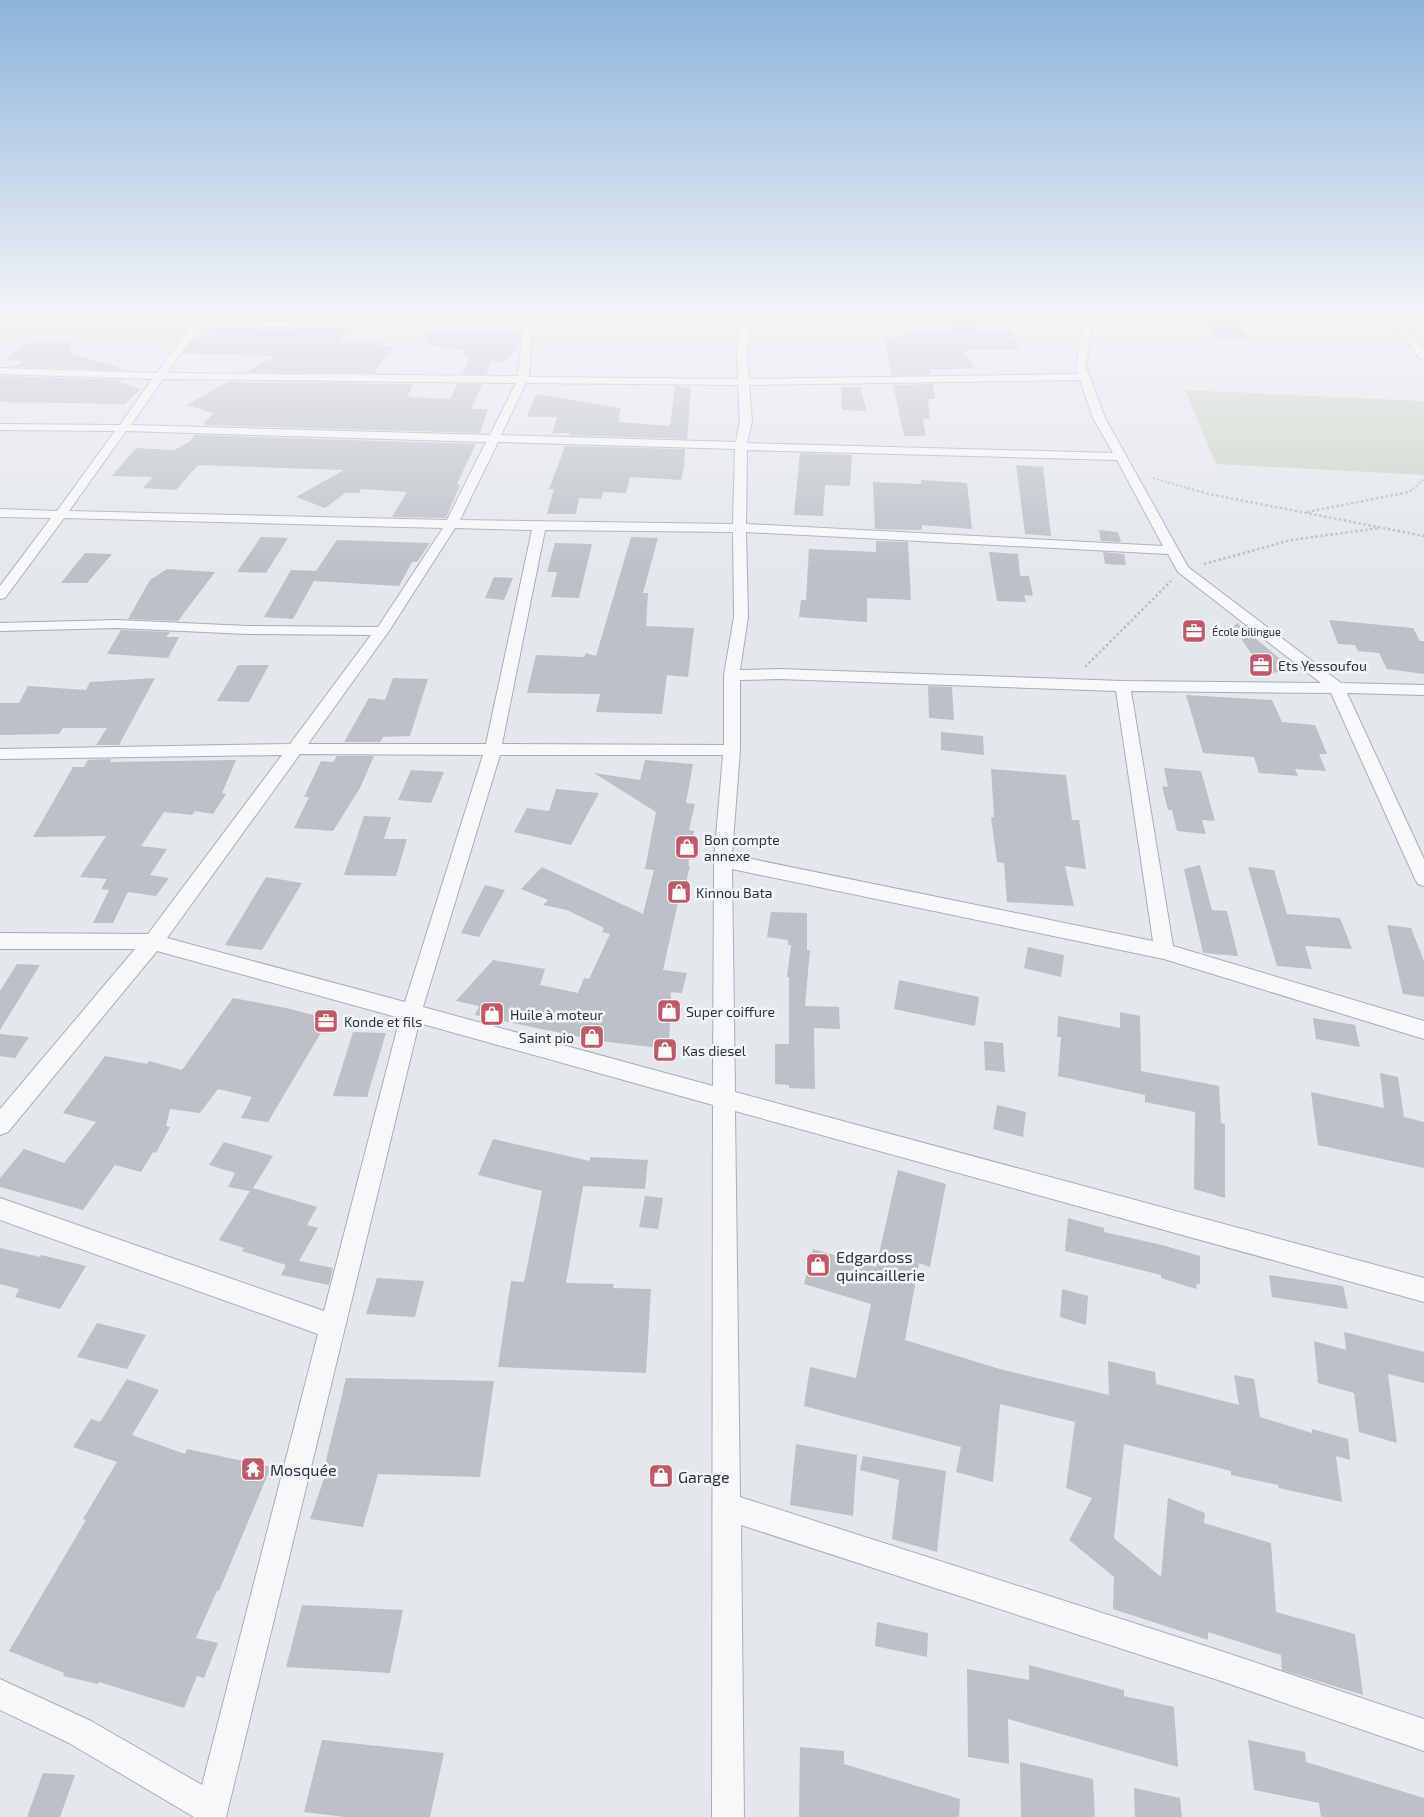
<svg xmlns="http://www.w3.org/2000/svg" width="1424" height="1817" viewBox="0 0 1424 1817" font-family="'Exo 2',sans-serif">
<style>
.green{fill:#cad4c6}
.building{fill:#bcc0c7}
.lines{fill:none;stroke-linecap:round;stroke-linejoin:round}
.street-casing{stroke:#a9aeb5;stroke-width:2}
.path-far1{stroke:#babec2;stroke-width:2;stroke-dasharray:2 2;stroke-linecap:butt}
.path{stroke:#babec2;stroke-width:2.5;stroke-dasharray:2.5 2.5;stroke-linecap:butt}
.street{fill:#f7f8f9;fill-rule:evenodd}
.labels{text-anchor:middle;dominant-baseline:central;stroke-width:5;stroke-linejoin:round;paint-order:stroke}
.far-poi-label{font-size:11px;fill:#2d3542;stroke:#f4f6f8;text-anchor:start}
.poi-label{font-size:14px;fill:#2d3542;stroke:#f4f6f8;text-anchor:start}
.near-poi-label{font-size:16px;fill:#2d3542;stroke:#f4f6f8;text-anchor:start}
</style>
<rect width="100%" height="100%" fill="#e4e7eb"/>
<path class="green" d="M1185,390L1424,401V475L1216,464Z"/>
<path class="building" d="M221,314H357L355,318L218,320Z
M1232,321L1250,340H1218L1205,322Z
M949,322H970L975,331H1011L1020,350H963L976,368L930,370L931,374L892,375L885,340H895L893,336H904L903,332L954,331Z
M348,328L340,341L382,342L379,346L394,347L374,372L377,373L246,372L275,356L183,353L194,338L208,336L212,330Z
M426,333H497L520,334L519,347L503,362L492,360L486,374H462L470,357L461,356L467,351L425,344Z
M71,342L70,353L126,370L15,367L22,361L5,360L26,343Z
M3,376L123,380L118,382L141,389L125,404L0,402V378Z
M228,382L408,384L413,385L407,397L450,399L457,384H482L471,409H488L480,433L203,425L213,413L186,405Z
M933,384L935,399H928L930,419H923L926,436H904L893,385Z
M675,386L691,388L687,439L569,435L570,433H552L557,417H527L536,394L621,408L618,422L670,426Z
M841,387H860L867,411L842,410Z
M195,435L476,444L457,484L460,485L446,518L392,517L407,492L361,489L359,493H345L325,508L296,497L344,470L198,465L176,490L143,488L153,477L112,476L136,448L174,450L189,442Z
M565,446L685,449L684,467L681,480L630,477L626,493L603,492L601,499L579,498L576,514H547L554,489H549Z
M800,453L852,455L850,486L825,485L823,516L794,515Z
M1016,465L1043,467L1051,536L1025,534Z
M921,480L967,483L972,529L922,525V530L875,529L873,482L921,484Z
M1099,530L1118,532L1121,542L1101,541Z
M261,537L288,538L266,573L237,572Z
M631,537L658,538L643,593H648L646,626L694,628L688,677L667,675L662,714L596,712L600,694L527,693L536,655L584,657L586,653L596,656Z
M337,540L430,543L417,562H412L399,586L314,581L293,619L264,617L291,570L316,571Z
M876,541L908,542L911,600L867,598V622L799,617L801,600H806L809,549L876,552Z
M555,543L592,544L579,598L551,597L557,572H547Z
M989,552L1018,554L1020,576H1029L1033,596L1024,595L1026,602L997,601Z
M1103,552L1124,554L1126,565L1105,564Z
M85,553L112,554L87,583H61Z
M167,569L215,572L178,621L128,619L150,580Z
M494,577L513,578L504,600L485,598Z
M1329,620L1413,628L1420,641H1424V674L1387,669L1379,653L1358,651L1355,645L1338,644Z
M1237,623L1291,668L1266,675L1233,627Z
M121,630L170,632L166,637H179L168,658L107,654Z
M238,665H269L249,702L217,701Z
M155,678L119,745H96L107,728H63L59,734L0,735V703H19L28,686L86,690L90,682Z
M393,678L428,679L410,736L383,737L380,742H344L369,698L385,700Z
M928,686L952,687L954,720L929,718Z
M1186,695L1272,700L1282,722L1315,725L1327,754H1319L1326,771L1295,769L1298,776L1259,773L1254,757L1203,753Z
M941,732L983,736L984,755L941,750Z
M337,756H374L360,788L333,831L294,828L309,797H304L321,761L333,762Z
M111,759L110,762L236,760L222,793L226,794L213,814L195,811L192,815L164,812L141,846L167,849L150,875L169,878L156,896L128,892L113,923H93L109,890L101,889L107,879L80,877L106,836L33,837L73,767H84L88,760Z
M645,760L693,764L686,803L695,804L689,830L694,831L688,866H690L681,902H678L663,970L687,973L682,993L671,992L669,1049L599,1041L475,1015L479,1006L456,1001L493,960L545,969L540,985L578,993L584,978L589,979L610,934L602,932L604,928L567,910L543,905L548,900L521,889L542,867L643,914L654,870L645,869L656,812L594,773L640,780Z
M1164,768L1201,771L1215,821L1202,820L1206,834L1177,831L1172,810H1168L1162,786L1168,787Z
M991,769L1066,775L1072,820H1079L1086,869L1065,866L1074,906L1007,902L1004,863L997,862L991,817H994Z
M411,770L444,772L431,803L398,800Z
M556,789L599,793L571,845L514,832L527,808L549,811Z
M364,816L391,817L384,839H407L396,876L344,875Z
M1200,865L1212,910L1227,911L1238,956L1203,953L1184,869Z
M1248,867L1274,870L1287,914L1340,918L1352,949L1305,946L1312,969L1277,966Z
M266,877L302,883L262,950L225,945Z
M485,885L505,890L479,937L461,933Z
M771,912L807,913V950H810L805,1006L839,1007L840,1029L814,1028L815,1089L789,1088V1085L775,1084V1044H789V977H787L791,945H788V940L767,937Z
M1387,925L1411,928L1424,961V997L1403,994Z
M1028,947L1064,955L1061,977L1024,968Z
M17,964L40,965L0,1030V991Z
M899,980L979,997L975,1026L894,1009Z
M233,998L286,1008L329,1019L268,1122L241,1118L252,1097L218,1089L200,1113L170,1109L166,1126L170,1127L156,1153L153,1152L141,1172L115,1165L83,1210L0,1187V1178L24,1149L64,1163L96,1122L63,1113L105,1056L147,1064L149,1061L182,1070Z
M1120,1012L1140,1016L1141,1071L1219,1086L1221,1123L1225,1124V1198L1194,1189L1195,1112L1145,1102V1095L1058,1076L1061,1037H1057L1058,1016L1120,1028Z
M1313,1018L1355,1025L1360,1047L1316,1039Z
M353,1032L386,1033L367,1097L333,1096Z
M0,1034L29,1037L15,1058L0,1056Z
M984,1041L1003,1043L1005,1072L985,1070Z
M1380,1073L1398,1077L1404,1117L1424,1122V1168L1318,1145L1311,1092L1384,1108Z
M997,1105L1026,1112L1023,1137L993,1129Z
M493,1139L590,1161V1157L648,1160L645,1189L583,1186L566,1283L614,1284L613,1288L651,1289L646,1373L498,1367L511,1281L524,1282L542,1191L478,1175Z
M224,1142L273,1156L253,1188L317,1207L307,1225L318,1228L299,1261L333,1268L329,1285L281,1275L286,1265L242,1251L244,1248L219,1240L250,1191L228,1187L235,1173L209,1165Z
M898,1170L946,1184L930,1267L919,1263L905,1340L1003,1370L1109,1395L1108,1361L1155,1372L1156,1384L1239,1405L1234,1375L1254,1379L1260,1417L1312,1433V1429L1348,1439L1350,1460L1336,1456L1342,1502L1279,1488L1278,1485L1231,1475V1471L1124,1444L1114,1538L1161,1577L1168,1498L1205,1513L1204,1523L1271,1543L1276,1612L1355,1634L1363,1695L1282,1670L1281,1655L1208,1632V1640L1113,1609L1114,1577L1069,1540L1092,1498L1066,1488L1075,1422L1000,1404L993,1482L956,1472L961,1447L804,1406L810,1367L856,1378L871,1304L804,1284L813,1249L876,1267Z
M645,1196L663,1198L658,1229L639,1227Z
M1068,1218L1104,1228V1232L1162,1245L1200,1256V1284H1197L1196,1289L1161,1278V1275L1065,1251Z
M0,1248L40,1257L41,1255L86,1266L60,1309L15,1297L19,1289L0,1284Z
M1269,1275L1343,1286L1348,1309L1272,1297Z
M377,1278L424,1281L415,1317L366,1314Z
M1062,1289L1088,1296L1086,1325L1060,1317Z
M97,1323L146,1335L127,1369L77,1357Z
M1344,1332L1424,1352V1383L1388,1374L1397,1443L1359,1432L1354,1393L1318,1383L1314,1341L1346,1350Z
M346,1378L494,1381L480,1477L378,1474L363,1527L310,1519L326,1473H323Z
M127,1379L159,1390L132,1435L185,1454L187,1449L271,1467L219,1591H217L196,1638L218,1643L204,1678L197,1676L184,1708L99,1682L98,1684L63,1676L64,1673L9,1651L86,1520L83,1519L117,1462L73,1447L91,1419L100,1422Z
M796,1444L857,1455L853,1516L790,1505Z
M863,1456L946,1471L937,1552L892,1539L899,1480L860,1470Z
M302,1605L403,1610L390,1673L286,1667Z
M877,1622L928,1633L927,1657L875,1646Z
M1029,1665L1124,1690V1696L1174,1707L1178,1767L1008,1719L1009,1764L968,1757L967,1669L1029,1680Z
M322,1740L444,1753L430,1817H345L304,1812Z
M1248,1740L1305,1752L1306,1762L1424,1798V1817H1321L1319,1803L1254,1790Z
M800,1747L844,1751V1764L960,1799L959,1817H799Z
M1020,1762L1093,1779L1095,1817H1021Z
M43,1773L75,1775L60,1817H27Z
M1134,1788L1180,1798L1182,1817H1135Z"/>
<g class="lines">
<defs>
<path id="street" d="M201,314L207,317L204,322L524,318V314H534L533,318L744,314H1159L1154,317L1093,318L1086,367L1105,418L1188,567L1341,683L1424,685V695L1347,693L1424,859V886L1418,884L1415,879L1331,693L1131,691L1173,946L1424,1021V1039L1164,959L732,869L735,1092L1424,1278V1302L735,1111L740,1497L1221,1651L1424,1719V1751L1221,1681L741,1525L744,1817H712L713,1105L419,1023L226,1817H194L69,1743L0,1710V1679L91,1721L202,1785L318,1334L0,1220V1198L324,1311L400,1018L157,951L8,1132L0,1135V1109L135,949H0V933L148,934L282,755L0,759V749L290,744L371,635L247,634L118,628L0,631V623L118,620L247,626L378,627L443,528L64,518L5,598L0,599V586L51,518L0,517V509L57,511L115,431L0,430V424L120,425L152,379L0,374V368L157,373L189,328L0,330V324L194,322ZM1084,318L1076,367L1078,374L749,379L747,357L751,321ZM741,322L737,357L738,379L529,377L533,324ZM523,324L518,376L167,373L199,328ZM163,379L516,383L490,435L131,425ZM1080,380L1093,418L1113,453L747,443L752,421L749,385ZM526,383L738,385L740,421L736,442L501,435ZM126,431L486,442L447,520L69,511ZM498,442L735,449L733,524L460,520ZM747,450L1117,460L1163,546L746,524ZM455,528L532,530L486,744H308L389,631ZM545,530L733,532L734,617L724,675V745L502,744ZM746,532L1168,554L1178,572L1321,683L1123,681L779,669L740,670L748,617ZM779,679L1116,691L1153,941L732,855L740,750V680ZM300,754L483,755L405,1002L167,938ZM500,755H723L714,860L713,1086L423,1007Z
M1388,314H1398L1424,350V360L1420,359Z"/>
</defs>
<use href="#street" class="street-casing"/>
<path class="path-far1" d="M1153,478L1191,489
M1413,489L1424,479"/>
<path class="path" d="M1187,488L1209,494L1424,536
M1307,512L1409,492L1414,488
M1204,564L1291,540L1380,528
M1085,667L1171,581"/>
<use href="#street" class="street"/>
</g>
<linearGradient id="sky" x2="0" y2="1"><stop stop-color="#8cb4db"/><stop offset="0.55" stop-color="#f3f4f6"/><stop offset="1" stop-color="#f3f4f6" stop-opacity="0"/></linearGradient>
<rect width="1424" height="569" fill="url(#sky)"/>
<defs>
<symbol id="office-square" viewBox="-11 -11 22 22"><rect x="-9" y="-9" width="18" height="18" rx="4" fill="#c25768" stroke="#f4f6f8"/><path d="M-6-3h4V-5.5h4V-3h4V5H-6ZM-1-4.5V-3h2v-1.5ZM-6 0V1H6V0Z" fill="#fff"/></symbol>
<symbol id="shop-square" viewBox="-11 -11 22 22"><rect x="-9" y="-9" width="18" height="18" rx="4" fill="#c25768" stroke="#f4f6f8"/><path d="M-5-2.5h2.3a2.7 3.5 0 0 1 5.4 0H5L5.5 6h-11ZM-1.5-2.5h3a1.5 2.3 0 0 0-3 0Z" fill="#fff"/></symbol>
<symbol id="temple-square" viewBox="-11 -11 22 22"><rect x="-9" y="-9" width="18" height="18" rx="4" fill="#c25768" stroke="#f4f6f8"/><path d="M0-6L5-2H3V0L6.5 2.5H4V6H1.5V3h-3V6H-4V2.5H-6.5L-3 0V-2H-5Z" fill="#fff"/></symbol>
</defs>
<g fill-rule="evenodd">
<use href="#office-square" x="1180" y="617" width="28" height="28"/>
<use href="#office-square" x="1247" y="651" width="28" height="28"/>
<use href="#shop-square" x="673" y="833" width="28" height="28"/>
<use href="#shop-square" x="665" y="878" width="28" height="28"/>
<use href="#shop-square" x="655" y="997" width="28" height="28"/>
<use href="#shop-square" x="478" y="1000" width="28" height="28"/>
<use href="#office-square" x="312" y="1007" width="28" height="28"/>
<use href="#shop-square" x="578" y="1023" width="28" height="28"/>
<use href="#shop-square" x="651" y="1036" width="28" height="28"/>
<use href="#shop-square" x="804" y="1251" width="28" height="28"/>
<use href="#temple-square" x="239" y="1455" width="28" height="28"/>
<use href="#shop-square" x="647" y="1462" width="28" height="28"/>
</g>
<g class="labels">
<g class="far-poi-label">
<text x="1212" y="631">École bilingue</text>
</g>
<g class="poi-label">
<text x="1278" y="665">Ets Yessoufou</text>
<text x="704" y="839">Bon compte<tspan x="704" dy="16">annexe</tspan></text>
<text x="696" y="892">Kinnou Bata</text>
<text x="686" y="1011">Super coiffure</text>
<text x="510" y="1014">Huile à moteur</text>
<text x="344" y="1021">Konde et fils</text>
<text x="574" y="1037" text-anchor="end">Saint pio</text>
<text x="682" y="1050">Kas diesel</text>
</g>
<g class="near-poi-label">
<text x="836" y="1256">Edgardoss<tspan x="836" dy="18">quincaillerie</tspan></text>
<text x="270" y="1469">Mosquée</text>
<text x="678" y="1476">Garage</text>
</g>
</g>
</svg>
